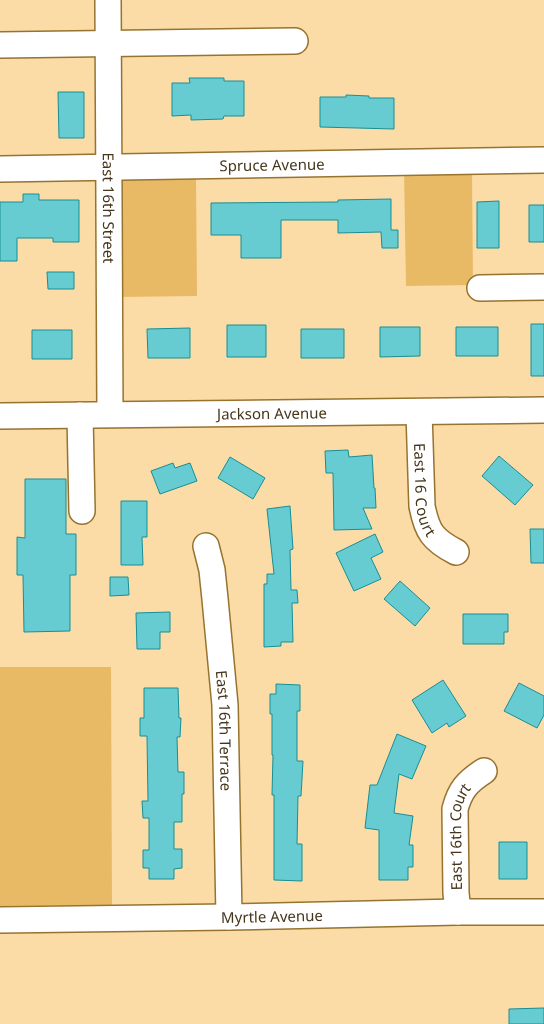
<svg xmlns="http://www.w3.org/2000/svg" width="544" height="1024" viewBox="0 0 544 1024" font-family="'Noto Sans',sans-serif">
<style>
.green{fill:#e9ba66}
.building{fill:#66ccd2;stroke:#188e94}
.lines{fill:none;stroke-linecap:round;stroke-linejoin:round}
.minor-casing{stroke:#977330;stroke-width:28}
.minor{stroke:#fff;stroke-width:25}
.labels{text-anchor:middle;dominant-baseline:central;stroke-width:4.5;stroke-linejoin:round;paint-order:stroke}
.street-label{font-size:15px;fill:#45351a;stroke:#fff}
</style>
<rect width="100%" height="100%" fill="#fbdca7"/>
<path class="green" d="M472,171L473,285L406,286L404,172Z
M196,175L197,296L119,297L121,176Z
M0,667H111L112,905L0,906Z"/>
<path class="building" d="M189,78H224V81H244V116H224L223,119L191,120V115L172,116V83H190Z
M58,92H84V138H59Z
M346,95L369,96V98H394V129L320,127V97H346Z
M23,194H39V200H79V242H53V238H17V261H0V202H23Z
M391,199V230H398V248H382L381,232L338,233V220H281V258H241V235H211V203L338,202V200Z
M499,201V248H477V202Z
M529,205H544V242H529Z
M47,272H74V289H48Z
M531,324H544V376H531Z
M227,325H266V357H227Z
M380,327H420V356L380,357Z
M456,327H498V356H456Z
M190,328V358H148L147,329Z
M301,329H344V358H301Z
M32,330H72V359H32Z
M348,450L349,457L372,455L374,488H375L376,508H363L372,529L334,530L333,473H326L325,451Z
M499,456L533,485L515,505L482,476Z
M230,457L265,478L253,499L218,478Z
M173,463L175,468L190,463L197,481L160,494L151,471Z
M25,479H66V534H76V575H70V631L24,632L23,575H17V537L25,538Z
M121,501H147V537H142L143,565H121Z
M290,506L293,549L290,550L291,590H297L298,603H292L293,642H281V646L264,647V584H267V574H274L267,509Z
M530,529H544V563H531Z
M375,534L383,552L371,558L381,579L354,591L336,553Z
M110,577H128L129,595L110,596Z
M400,581L430,608L415,626L384,599Z
M170,612V632H160V649H137L136,613Z
M463,614H508V632H504V644H463Z
M443,680L466,716L449,727L447,723L432,733L412,700Z
M519,683L544,696V715L537,728L504,711Z
M276,684L300,685V711H297V761H303L301,796H298L297,844H302V881L274,880V795H272L273,755H272V714H270V694H276Z
M144,688H178L179,718H181L180,737H177L178,772H184V794H182V822H174V849H182V868L174,869V879H149V868H143V850H149V818H143L142,801H148L147,736H140V718H144Z
M397,734L426,746L412,779L399,774L394,813L413,816L409,845H413V867H408V880H379V830L365,828L370,785H377Z
M499,842H527V879H499Z
M544,1008V1024H509V1009Z"/>
<g class="lines">
<defs>
<g id="minor">
<path id="s1" d="M108,0L110,414"/>
<path d="M0,45L295,41"/>
<path id="s2" d="M0,169L544,160"/>
<path d="M480,288L544,287"/>
<path id="s3" d="M419,412L422,506C427,532 433,540 456,552"/>
<path d="M80,415L82,511"/>
<path id="s4" d="M0,416L544,410"/>
<path id="s5" d="M206,546L212,570L215,599L225,705L229,917"/>
<path id="s6" d="M458,912L456,893L455,809C460,790 467,782 484,771"/>
<path id="s7" d="M0,920L229,917L458,912H544"/>
</g>
</defs>
<use href="#minor" class="minor-casing"/>
<use href="#minor" class="minor"/>
</g>
<g class="labels">
<g class="street-label">
<text stroke="none"><textPath href="#s2" startOffset="272">Spruce Avenue</textPath></text>
<text stroke="none"><textPath href="#s1" startOffset="208">East 16th Street</textPath></text>
<text stroke="none"><textPath href="#s4" startOffset="272">Jackson Avenue</textPath></text>
<text stroke="none"><textPath href="#s3" startOffset="78">East 16 Court</textPath></text>
<text stroke="none"><textPath href="#s5" startOffset="186">East 16th Terrace</textPath></text>
<text stroke="none"><textPath href="#s6" startOffset="76">East 16th Court</textPath></text>
<text stroke="none"><textPath href="#s7" startOffset="272">Myrtle Avenue</textPath></text>
</g>
</g>
</svg>
